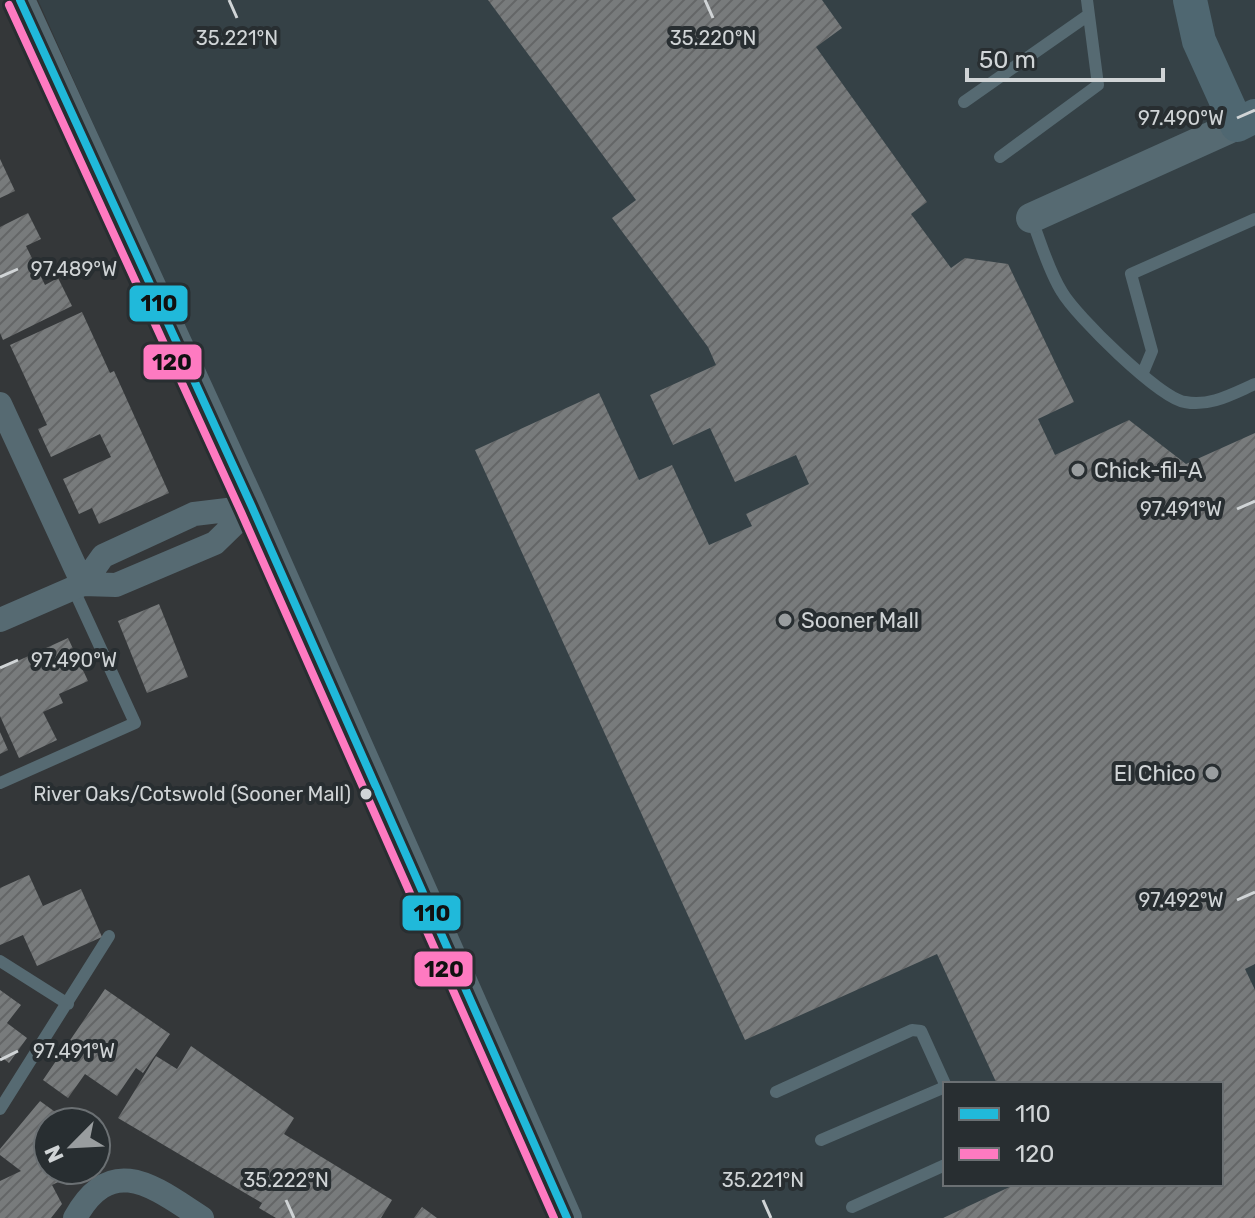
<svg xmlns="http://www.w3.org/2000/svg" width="1255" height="1218" viewBox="0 0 1255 1218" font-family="Rubik,sans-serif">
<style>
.built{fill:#354146;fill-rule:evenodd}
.building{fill:url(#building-hatch)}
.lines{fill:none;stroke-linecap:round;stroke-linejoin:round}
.service{stroke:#566a72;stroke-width:12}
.minor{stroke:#566a72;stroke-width:24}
.tertiary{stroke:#566a72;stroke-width:30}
.secondary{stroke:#4f6771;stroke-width:34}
.bus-1-casing{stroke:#282e31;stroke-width:14}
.bus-2-casing{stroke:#282e31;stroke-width:14}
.bus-1{stroke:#20b9da;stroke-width:8}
.bus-2{stroke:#fe7ac1;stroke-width:8}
.ticks{fill:none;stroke:#d0d4d6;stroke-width:3}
.poi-dot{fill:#999d9f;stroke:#282e31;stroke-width:3}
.bus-dot{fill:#d0d4d6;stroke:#282e31;stroke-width:3}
.labels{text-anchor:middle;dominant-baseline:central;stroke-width:8;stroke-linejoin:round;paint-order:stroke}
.bus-label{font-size:20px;fill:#d0d4d6;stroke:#282e31;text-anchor:end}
.poi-label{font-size:22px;fill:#d0d4d6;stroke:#282e31;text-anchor:start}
.ticks-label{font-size:20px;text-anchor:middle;fill:#d0d4d6;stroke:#282e31;stroke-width:8;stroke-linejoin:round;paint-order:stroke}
.line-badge{stroke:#282e31;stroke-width:3}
.pale-badge-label{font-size:22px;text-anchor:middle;font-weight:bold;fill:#111}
</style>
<defs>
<pattern id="building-hatch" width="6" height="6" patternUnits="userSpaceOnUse" patternTransform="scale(2)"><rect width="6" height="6" fill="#787b7c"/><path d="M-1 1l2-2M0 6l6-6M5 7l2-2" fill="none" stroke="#646667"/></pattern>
</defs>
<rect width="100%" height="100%" fill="#343739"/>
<path class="built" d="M38,0H1255V1218H581ZM945,1084H1221V1184H945Z"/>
<path class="building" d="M488,0H822L842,28L816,47L927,202L911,214L951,268L965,258L1008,264L1074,402L1038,419L1055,455L1129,420L1186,464L1255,433V964L1245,969L1255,990V1218H943L1016,1184H1221V1084H997L937,954L745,1040L475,450L599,393L639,480L672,465L709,545L752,526L746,514L809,484L796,455L735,482L710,428L673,445L650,395L716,365L708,347L612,218L636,200Z
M0,159L15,191L0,198Z
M28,213L41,239L26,246L45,285L58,278L72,306L3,340L0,333V227Z
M82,312L110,373L114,371L169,493L99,524L92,508L79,514L63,479L111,457L100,434L51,457L38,429L47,425L10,345Z
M159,604L188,677L147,693L118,621Z
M68,638L88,681L59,694L63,703L43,712L57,740L19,758L0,716V669Z
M0,732L8,750L0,754Z
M29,875L43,906L81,889L102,937L37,966L23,935L0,945V888Z
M105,989L170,1034L143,1073L136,1068L117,1096L85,1074L68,1098L43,1080Z
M0,990L21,1005L7,1023L27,1038L9,1063L0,1056Z
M191,1046L294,1118L284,1134L392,1200L381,1218H276L259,1208L262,1203L118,1118L156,1056L177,1069Z
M40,1101L69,1122H48V1170H83L52,1185L62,1204L51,1218H0V1181L21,1171L0,1155V1149Z
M422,1207L437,1218H414Z"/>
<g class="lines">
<path class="service" d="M964,102L1087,16
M1000,157L1098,85L1087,0
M1031,218C1041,242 1048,270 1062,292C1076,316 1159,398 1185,402C1210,407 1232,394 1255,384
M1142,375L1152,351L1131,274L1255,219
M0,783L135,723L73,588
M0,961L68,1004
M776,1092L912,1030L921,1031L945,1084
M0,1109L109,936
M821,1140L945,1087
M852,1207L945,1165"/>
<path class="minor" d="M0,404L83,584
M83,584L103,556L194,514L252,507
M0,620L83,584L116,585L215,543L252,507
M75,1218C112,1151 155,1188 202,1218"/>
<path class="tertiary" d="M20,0L252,507L567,1218
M1031,218L1237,125"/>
<path class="secondary" d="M1190,0L1199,41L1237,125L1255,116"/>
<defs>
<path id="bus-1" d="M20,0L252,507L567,1218"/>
<path id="bus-2" d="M9,5L241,512L554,1218"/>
</defs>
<use href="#bus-1" class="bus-1-casing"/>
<use href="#bus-2" class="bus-2-casing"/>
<use href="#bus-1" class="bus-1"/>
<use href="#bus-2" class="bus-2"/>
</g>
<path class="ticks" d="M229,0L237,18M705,0L713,18M1237,118L1255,110M0,277L18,269M1237,509L1255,501M0,668L18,660M1237,900L1255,892M0,1060L18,1051M286,1200L294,1218M763,1200L771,1218"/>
<g class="poi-dot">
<circle cx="1078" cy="470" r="8"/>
<circle cx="785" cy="620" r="8"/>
<circle cx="1212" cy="773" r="8"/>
</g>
<circle class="bus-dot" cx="366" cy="794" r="7"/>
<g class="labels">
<g class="bus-label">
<text x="351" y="794">River Oaks/Cotswold (Sooner Mall)</text>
</g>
<g class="poi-label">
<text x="1094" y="470">Chick-fil-A</text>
<text x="801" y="620">Sooner Mall</text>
<text x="1196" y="773" text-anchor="end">El Chico</text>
</g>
</g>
<g class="ticks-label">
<text x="237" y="45">35.221°N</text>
<text x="713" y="45">35.220°N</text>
<text x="1181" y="125">97.490°W</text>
<text x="74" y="276">97.489°W</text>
<text x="1181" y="516">97.491°W</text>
<text x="74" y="667">97.490°W</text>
<text x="1181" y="907">97.492°W</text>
<text x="74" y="1058">97.491°W</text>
<text x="286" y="1187">35.222°N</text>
<text x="763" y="1187">35.221°N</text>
</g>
<g class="line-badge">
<rect x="128" y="284" width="61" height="39" rx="8" fill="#20b9da"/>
<rect x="142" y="343" width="61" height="38" rx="8" fill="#fe7ac1"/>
<rect x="401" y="894" width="61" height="38" rx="8" fill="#20b9da"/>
<rect x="413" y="950" width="61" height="38" rx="8" fill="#fe7ac1"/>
</g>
<g class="pale-badge-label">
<text x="159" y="311">110</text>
<text x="172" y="370">120</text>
<text x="432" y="921">110</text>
<text x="444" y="977">120</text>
</g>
<rect x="943" y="1082" width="280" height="104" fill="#282e31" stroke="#6b7073" stroke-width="2"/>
<rect x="959" y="1108" width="40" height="12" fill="#20b9da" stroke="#6b7073" stroke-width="2"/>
<text x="1015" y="1122" font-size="24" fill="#d0d4d6">110</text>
<rect x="959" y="1148" width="40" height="12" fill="#fe7ac1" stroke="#6b7073" stroke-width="2"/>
<text x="1015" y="1162" font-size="24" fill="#d0d4d6">120</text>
<g transform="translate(72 1146) rotate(246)"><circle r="38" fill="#282e31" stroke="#6b7073" stroke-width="2"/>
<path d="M0-6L14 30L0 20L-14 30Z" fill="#999d9f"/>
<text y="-12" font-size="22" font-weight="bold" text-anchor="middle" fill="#d0d4d6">N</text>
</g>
<path d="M967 68v12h196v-12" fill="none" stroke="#d0d4d6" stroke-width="4"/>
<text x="979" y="68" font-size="24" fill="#d0d4d6" stroke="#282e31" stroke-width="6" paint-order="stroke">50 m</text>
</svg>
